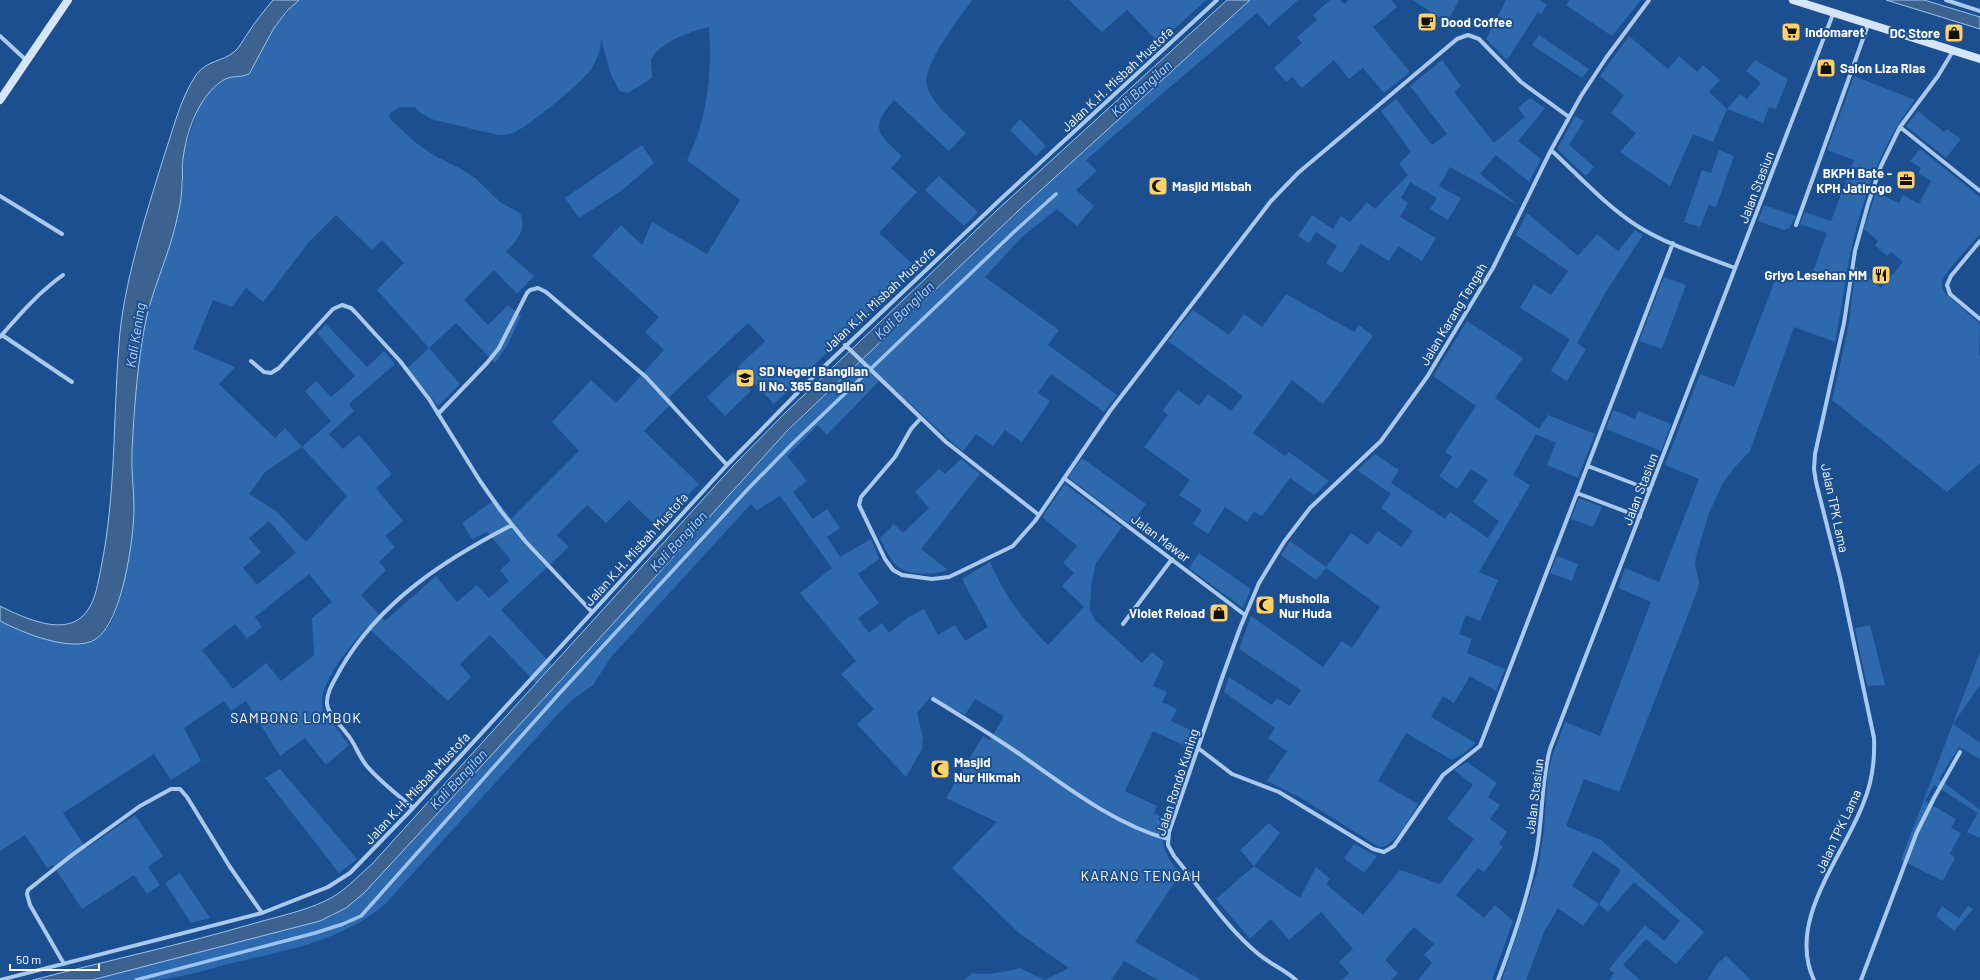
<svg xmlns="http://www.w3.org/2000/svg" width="1980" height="980" viewBox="0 0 1980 980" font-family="Barlow,sans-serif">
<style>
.green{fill:#2e69ad;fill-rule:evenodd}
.water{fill:#3c6290;stroke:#9cc4f0}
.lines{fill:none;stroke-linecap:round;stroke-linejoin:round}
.stream{stroke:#9cc4f0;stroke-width:3.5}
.street{stroke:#a9c9ee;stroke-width:4}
.secondary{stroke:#d6e6fa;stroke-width:8}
.labels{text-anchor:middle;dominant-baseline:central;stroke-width:4;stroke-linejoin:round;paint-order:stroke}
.poi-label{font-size:13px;font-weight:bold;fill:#fff;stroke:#1b4f8f;text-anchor:start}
.street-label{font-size:13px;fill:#fff;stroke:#1b4f8f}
.water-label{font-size:14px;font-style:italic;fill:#b5d3f5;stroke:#1b4f8f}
.neighbourhood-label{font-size:14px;letter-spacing:1px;fill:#fff;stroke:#1b4f8f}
</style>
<rect width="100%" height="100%" fill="#1b4f8f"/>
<path class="green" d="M298,0H972C960,18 921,66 927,86C932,104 953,120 966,133L949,151L894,100C869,128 878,134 902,156L891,168L917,192L879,233L916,267L774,404L738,367L765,341L748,323L669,397L673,402L644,431L699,484L657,527L629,500L606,523L587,505L557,535L569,547L501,610L553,666L536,683L490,635L460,664L471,677L448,701L367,627C352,643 315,687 323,710L349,745L326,765L305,738L280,756L246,701L231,711L224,701L184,728L201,761L171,780L154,754L63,813L86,848L135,815L163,856L148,867L160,885L147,894L134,875L82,909L53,865L47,868L25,835L0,851V621L18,630L46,639L83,644L97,639L110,625L114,616L119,601L133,524L132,452L136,382L144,329L153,290L171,243L183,183L184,150L199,107L210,91L228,77L249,74L274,28ZM709,27C712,74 708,118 687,160L740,200L707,254L652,222L642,245L621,225L592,256L659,317L645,332L664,350L616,403L591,380L552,422L579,451L511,519L496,499L462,523L472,539L487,532L511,560L500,570L509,581L489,598L477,585L457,602L436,576L385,621L361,595L386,570L379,562L395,547L385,536L403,521L376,488L392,474L359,435L343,449L329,434L354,411L349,404L395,364L384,351L367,367L326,324L317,333L355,376L331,397L316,381L305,391L331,421L302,447L285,428L275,438L219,384L235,367L193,349L213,300L232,307L246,288L263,302L309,242L336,215L372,250L382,240L404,263L377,290L429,348L408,368L438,406L460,384L429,348L456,323L495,363L508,344L521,316L508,305L488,325L464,300L494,270L517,294L534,276L506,252C516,241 528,228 520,213L500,202L475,178L463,170L435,156L416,143L392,121L389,117L390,113L400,107H415L419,112L434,120L498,135C503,135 508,135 513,133C528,127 584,81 592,68C597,59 601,49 601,39L611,75L620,91L628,93L652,78L651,60C660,41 690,32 709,27ZM302,447L347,496L306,542L276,511L249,494L265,472ZM269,521L296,553L257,585L243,568L261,552L249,538ZM309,574L332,602L312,618L314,655L281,681L266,663L233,689L202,650L235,624L247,639L262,627L255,617Z
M1069,0H1206L1159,43L1127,10L1102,32Z
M1250,0H1298L1269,26L1257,13L1163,93L1086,160L1097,171L1076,190L1094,206L1077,226L1057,209L1022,237L985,277L1059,330L1048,345L1117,395L1104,412L1051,374L1038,393L1050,401L1022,442L1005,430L993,446L976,434L963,452L882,378L827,435L818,425L787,456L807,481L793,492L813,519L827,509L840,528L827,537L840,557L871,539L879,559L858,574L879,603L858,618L869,633L882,623L889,633L907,618L924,609L938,635L955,625L965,641L988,627L962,579L990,562C1005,596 1022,619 1048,645L1084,607L1062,586L1074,573L1063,563L1077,546L1042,517L1065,484L1122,527L1096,563L1091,586L1090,610L1095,620L1142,663L1152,652L1164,662L1153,686L1167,692L1162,702L1177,709L1171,721L1197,733L1192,749L1153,731L1125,791L1157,806L1154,813L1167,820C1159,845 1164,853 1180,874L1135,942L1201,980H1158L1124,961L1111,980H964L972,973C989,976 1004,972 1020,968L1045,980L1069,968L1020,934L952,868L997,822L946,798L983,736L990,740L1004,716L975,699L965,715L931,696L917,713L923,738L922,749L906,777L857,724L874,709L841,674L856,661L800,593L832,568L780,496L757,510L751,504L611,657L593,685L572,700L558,714L385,904C343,941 286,950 233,963C208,969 181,978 156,980C135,980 113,980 92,980L333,916L393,862L609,628L782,437L1018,211Z
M1330,0H1340L1344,4L1349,0H1391L1397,7L1373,27L1410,72L1384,93L1363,68L1349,79L1334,60L1302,88L1292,77L1286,82L1274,68L1302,43L1297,37L1317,20L1313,15Z
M1412,0H1459L1447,22Z
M1506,0H1539L1547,5L1541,14L1538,12L1507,60L1486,39Z
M1570,0H1641L1612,36L1566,5Z
M1539,35L1589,69L1582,78L1532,45Z
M1629,36L1668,69L1679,56L1697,72L1703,65L1720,80L1709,92L1727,109L1740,94L1747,99L1761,83L1746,71L1755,60L1788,79L1776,109L1769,107L1763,123L1727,109L1713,142L1693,134L1670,186L1620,152L1636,133L1611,113L1624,95L1600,76Z
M1442,60L1461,86L1454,92L1494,143L1525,117L1518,108L1530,98L1545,108L1518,141L1541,159L1529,182L1496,155L1480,174L1518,205L1450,167L1439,186L1461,198L1448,220L1430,209L1437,198L1410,182L1401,198L1408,203L1400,217L1436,238L1422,261L1398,246L1389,261L1361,244L1342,273L1326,263L1337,246L1316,232L1309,243L1298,236L1312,215L1333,229L1341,216L1350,222L1367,202L1375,209L1408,175L1399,164L1411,152L1381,111L1396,99L1432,145L1447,134L1410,86Z
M1854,76L1915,100C1883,141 1865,192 1853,242C1845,275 1842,309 1835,342L1794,327L1750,451L1735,467L1723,483L1709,513L1696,556L1695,564L1699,582L1698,589L1619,792L1584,779L1566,826L1601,840L1704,932L1676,964L1646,939L1623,965L1640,980H1609L1614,973L1609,969L1645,925L1664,941L1680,921L1634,882L1608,912L1599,904L1583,926L1558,908L1544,932L1526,980H1502L1538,869L1544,830L1548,773L1553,754L1565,722L1600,736L1651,602L1618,588L1625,568L1659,582L1699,479L1665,465L1700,374L1734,387L1779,270L1810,280L1827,233L1800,224L1805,212L1831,221L1854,160L1827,150ZM1593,851L1621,870L1599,904L1572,886Z
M1918,111L1944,132L1947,129L1961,139L1946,158L1906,126Z
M1575,116L1584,121L1569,145L1594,167L1586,176L1557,149Z
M1020,119L1046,146L1036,156L1010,130Z
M642,145L654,163L621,191L579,218L565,198Z
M1920,149L1980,197V234C1972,244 1943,273 1942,283C1941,288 1943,291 1946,294L1980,324L1979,355L1980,356V463L1947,492L1832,400L1848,329L1856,267L1881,288L1903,262L1891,252L1887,256L1875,245L1878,241L1864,229L1876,192L1899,203L1903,195L1919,204L1931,181L1918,173L1921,168L1910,161Z
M1719,150L1734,156L1716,207L1709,205L1700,227L1684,222L1702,170L1711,173Z
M939,176L978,212L964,226L925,190Z
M1764,205L1796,216L1789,228L1784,230L1758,221Z
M1527,213L1578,256L1597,234L1618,251L1635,230L1643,235L1607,290L1577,343L1586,349L1567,381L1551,371L1570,339L1520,308L1534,284L1551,295L1568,271L1516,235Z
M1664,277L1686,285L1662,349L1639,341Z
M1286,294L1354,332L1359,325L1373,336L1323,404L1292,380L1253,433L1285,456L1289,452L1329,481L1314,495L1290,478L1262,516L1254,512L1247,522L1225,507L1208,534L1193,524L1202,510L1179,495L1190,480L1144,447L1168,415L1163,410L1178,390L1199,406L1208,394L1231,411L1243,396L1168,341L1193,310L1229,335L1244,314L1262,327Z
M1467,321L1523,358L1495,398L1539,429L1548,415L1595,434L1578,478L1547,465L1556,443L1536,434L1513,475L1530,485L1479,572L1498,580L1480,621L1466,615L1459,634L1472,639L1467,653L1505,669L1496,691L1470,676L1454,703L1443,696L1431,717L1476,743L1466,752L1452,760L1406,733L1378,781L1418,804C1411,815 1394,849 1379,847L1301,798L1267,781L1287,751L1268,738L1275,728L1224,692L1229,677L1272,705L1277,698L1290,706L1301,690L1239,649L1251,616L1323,667L1342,641L1352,648L1380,607L1326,568L1316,580L1281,555L1290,541L1326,567L1351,533L1368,545L1378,531L1402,547L1413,531L1381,508L1391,494L1357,470L1375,454L1399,470L1391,483L1445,519L1450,512L1488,538L1499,521L1473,502L1488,480L1471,469L1457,489L1439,476L1452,457L1445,452L1476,406L1433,376Z
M733,372L751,391L725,416L707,397Z
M1613,410L1635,419L1638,411L1671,424L1661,451L1606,429Z
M1082,458L1146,504L1131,525L1068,477Z
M961,459L980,474L921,549L948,570C932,575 906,577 894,563C888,556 884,546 880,538L894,524L903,533L929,508L915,492L939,469L945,474Z
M1579,498L1602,507L1593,527L1571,519Z
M1199,553L1251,589L1243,608L1189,568Z
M1557,556L1578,564L1572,581L1550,573Z
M1870,625L1885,685L1867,686L1855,628Z
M1980,652V685L1953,724L1980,743V759L1959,747L1939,779L1980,810V838L1967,832L1978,813L1934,785L1925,801L1956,819L1951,828L1961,833L1950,854L1955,858L1943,881L1901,860Z
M1467,762L1497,783L1488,797L1500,805L1490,819L1507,832L1499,844L1503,847L1484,872L1478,868L1456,895L1484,918L1495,905L1513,921L1492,980H1418L1432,963L1424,955L1434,944L1414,927L1385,960L1398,973L1391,980H1342L1349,973L1339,962L1353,949L1321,912L1289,940L1271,919L1250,939L1216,899L1254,866L1240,850L1269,823L1280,833L1254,866L1300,898L1316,867L1330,879L1326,884L1363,915L1400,870L1440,884L1474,839L1447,819L1473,785L1454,770Z
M280,769L357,859L339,873L265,778Z
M1354,844L1377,856L1364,873L1344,858Z
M180,873L210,918L191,923L165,883Z
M1942,906L1959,918L1968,906L1973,909L1954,931L1936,916Z
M1726,956L1751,980H1707L1717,964Z"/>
<path class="water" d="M273,0H299L287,11L274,28L249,74C240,78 230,75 222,81C198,97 186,133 183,159C182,168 183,176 182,184C182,198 179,210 176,223C168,259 150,293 144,330C137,370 134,410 132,451C131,470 134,489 134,508C134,539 122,622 96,639C73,654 21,632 0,621V606C24,618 68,639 87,611C96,599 98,582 101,568C116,494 113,419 119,344C123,284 146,215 164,156C173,130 180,99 196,75C207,60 222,62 234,52C240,47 243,40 248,33C255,22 264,11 273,0Z
M1227,0H1250L1018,211L787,431L609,628L364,893L346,908L320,921L92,980H33C106,961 180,945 252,924C275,917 302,912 325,901C343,893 357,877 372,864L734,465L785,413L996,211Z
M1886,0H1924L1980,17V29Z"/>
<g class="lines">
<path class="stream" d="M136,980L315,933L343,924L361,916L558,695L747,490L792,444L1016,230L1056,194"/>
<path class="street" d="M1946,0L1980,11
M0,36L26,60
M1900,127L1980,191
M1551,150C1579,176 1607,207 1639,227C1668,245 1704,256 1735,268
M0,196L62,234
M1796,225L1868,25
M1980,241L1951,276L1947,285L1950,294L1980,319
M2,335L72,382
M0,337C20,314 38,293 63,275
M845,345L946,442L1039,515
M251,361L264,372L271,373L279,368L333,309L342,305L351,308L355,312L400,361L429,399L480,481L501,511L526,542L592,612
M438,414L487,363L499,348L527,293L530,290L538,288L546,292L646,377L727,465
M920,419L911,429L895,457L861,497L859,505L885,559L893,570L902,575L932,579L949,577L1013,546L1035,521L1110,411L1271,201L1298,173L1457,39L1468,35L1479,39L1521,82L1569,117
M1588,466L1650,490
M1064,478L1245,615
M1577,493L1640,517
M1123,624L1172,559
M933,699C961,716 990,734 1018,753C1064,785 1113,824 1168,839
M1198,748L1232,774L1279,792L1373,849L1384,852L1394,846L1443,775L1480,746L1673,243
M413,808C397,794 379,781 366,765C358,755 355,743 347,734C341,725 328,715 327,704C326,692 335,680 340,670C379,602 444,560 512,525
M64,964L30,905L27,894L28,890L72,855L140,806L171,789H180L187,797L230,867L262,913
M0,980L262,913L328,887L350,873L413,808L727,465L811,379L1003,197L1217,0
M1296,980C1284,969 1268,963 1256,952C1226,927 1199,886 1174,856L1168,845L1169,832L1222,678L1240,628L1259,583L1284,542L1310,508L1381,441L1427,377L1493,268L1551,150L1581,96L1606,58L1649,0
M1498,980C1513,940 1530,891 1537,849C1543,815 1541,782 1550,749L1833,14
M1814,980C1786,921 1843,857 1863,804C1872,783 1875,761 1874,738L1840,577L1816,482L1814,469L1815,454L1844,323L1855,251L1868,204L1881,166L1900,127L1938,76L1953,51
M1861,980L1917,832L1934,798L1960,752"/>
<path class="secondary" d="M1793,0L1980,59
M0,100L68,0"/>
</g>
<defs>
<symbol id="cafe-square" viewBox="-11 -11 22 22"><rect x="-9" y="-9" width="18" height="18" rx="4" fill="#ffd166" stroke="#1b4f8f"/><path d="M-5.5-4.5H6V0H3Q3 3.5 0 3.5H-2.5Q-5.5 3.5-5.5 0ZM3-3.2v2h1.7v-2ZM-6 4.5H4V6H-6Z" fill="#111"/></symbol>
<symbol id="supermarket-square" viewBox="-11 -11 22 22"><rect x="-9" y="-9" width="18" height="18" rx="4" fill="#ffd166" stroke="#1b4f8f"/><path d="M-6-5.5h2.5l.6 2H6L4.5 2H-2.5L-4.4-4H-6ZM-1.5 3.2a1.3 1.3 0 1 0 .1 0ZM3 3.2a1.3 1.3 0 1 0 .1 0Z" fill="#111"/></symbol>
<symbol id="shop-square" viewBox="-11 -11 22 22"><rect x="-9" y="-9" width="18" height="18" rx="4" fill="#ffd166" stroke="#1b4f8f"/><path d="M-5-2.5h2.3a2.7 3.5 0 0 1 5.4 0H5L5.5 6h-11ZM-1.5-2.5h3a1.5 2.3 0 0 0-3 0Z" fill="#111"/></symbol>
<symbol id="office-square" viewBox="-11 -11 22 22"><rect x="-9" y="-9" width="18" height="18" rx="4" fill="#ffd166" stroke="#1b4f8f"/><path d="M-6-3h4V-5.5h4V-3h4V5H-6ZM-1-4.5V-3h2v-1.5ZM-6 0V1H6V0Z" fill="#111"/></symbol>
<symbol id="mosque-square" viewBox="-11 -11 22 22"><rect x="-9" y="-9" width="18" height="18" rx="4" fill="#ffd166" stroke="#1b4f8f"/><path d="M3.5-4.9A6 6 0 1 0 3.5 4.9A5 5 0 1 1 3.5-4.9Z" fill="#111"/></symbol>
<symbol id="restaurant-square" viewBox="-11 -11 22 22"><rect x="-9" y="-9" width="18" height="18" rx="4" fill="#ffd166" stroke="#1b4f8f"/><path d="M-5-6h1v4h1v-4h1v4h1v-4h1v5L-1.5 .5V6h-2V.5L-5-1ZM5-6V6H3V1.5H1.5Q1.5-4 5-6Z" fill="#111"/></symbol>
<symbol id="school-square" viewBox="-11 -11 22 22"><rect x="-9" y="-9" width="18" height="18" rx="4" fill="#ffd166" stroke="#1b4f8f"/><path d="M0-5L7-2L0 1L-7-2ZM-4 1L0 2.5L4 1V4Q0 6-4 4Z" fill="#111"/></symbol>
</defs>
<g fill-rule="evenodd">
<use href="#cafe-square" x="1416" y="11" width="22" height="22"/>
<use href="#supermarket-square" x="1780" y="21" width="22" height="22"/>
<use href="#shop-square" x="1943" y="22" width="22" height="22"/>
<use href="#shop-square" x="1815" y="57" width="22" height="22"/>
<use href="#office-square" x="1895" y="169" width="22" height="22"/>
<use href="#mosque-square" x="1147" y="175" width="22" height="22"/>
<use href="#restaurant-square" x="1870" y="264" width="22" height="22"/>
<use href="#school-square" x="734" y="367" width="22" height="22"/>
<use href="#mosque-square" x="1254" y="594" width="22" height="22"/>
<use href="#shop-square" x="1208" y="602" width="22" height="22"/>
<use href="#mosque-square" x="929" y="758" width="22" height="22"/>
</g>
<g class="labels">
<g class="poi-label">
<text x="1441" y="22">Dood Coffee</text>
<text x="1805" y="32">Indomaret</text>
<text x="1940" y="33" text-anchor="end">DC Store</text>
<text x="1840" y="68">Salon Liza Rias</text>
<text x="1892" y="173" text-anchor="end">BKPH Bate -<tspan x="1892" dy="15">KPH Jatirogo</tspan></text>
<text x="1172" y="186">Masjid Misbah</text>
<text x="1867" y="275" text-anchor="end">Griyo Lesehan MM</text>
<text x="759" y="371">SD Negeri Bangilan<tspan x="759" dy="15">II No. 365 Bangilan</tspan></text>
<text x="1279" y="598">Musholla<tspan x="1279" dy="15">Nur Huda</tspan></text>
<text x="1205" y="613" text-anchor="end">Violet Reload</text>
<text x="954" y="762">Masjid<tspan x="954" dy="15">Nur Hikmah</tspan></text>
</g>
<g class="street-label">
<text transform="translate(1117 79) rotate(-43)">Jalan K.H. Misbah Mustofa</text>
<text transform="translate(1756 187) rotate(-69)">Jalan Stasiun</text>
<text transform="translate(879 299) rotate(-43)">Jalan K.H. Misbah Mustofa</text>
<text transform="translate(1453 314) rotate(-59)">Jalan Karang Tengah</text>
<text transform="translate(1640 489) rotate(-69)">Jalan Stasiun</text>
<text transform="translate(1835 508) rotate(78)">Jalan TPK Lama</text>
<text transform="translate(1161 538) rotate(37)">Jalan Mawar</text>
<text transform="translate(636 549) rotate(-48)">Jalan K.H. Misbah Mustofa</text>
<text transform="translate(1177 782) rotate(-72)">Jalan Rondo Kuning</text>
<text transform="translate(417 788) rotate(-47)">Jalan K.H. Misbah Mustofa</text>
<text transform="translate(1534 796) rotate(-83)">Jalan Stasiun</text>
<text transform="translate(1838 831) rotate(-65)">Jalan TPK Lama</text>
</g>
<g class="water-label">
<text transform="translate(1141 88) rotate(-42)">Kali Bangilan</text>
<text transform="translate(904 310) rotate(-44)">Kali Bangilan</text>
<text transform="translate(135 335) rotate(-81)">Kali Kening</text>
<text transform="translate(678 541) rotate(-47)">Kali Bangilan</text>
<text transform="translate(458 779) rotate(-47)">Kali Bangilan</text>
</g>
<g class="neighbourhood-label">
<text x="296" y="717">SAMBONG LOMBOK</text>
<text x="1141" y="875">KARANG TENGAH</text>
</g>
</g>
<path d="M10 964v6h89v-6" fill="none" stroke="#ffffff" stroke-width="2"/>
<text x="16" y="964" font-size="12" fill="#ffffff" stroke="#1b4f8f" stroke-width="3" paint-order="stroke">50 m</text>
</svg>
